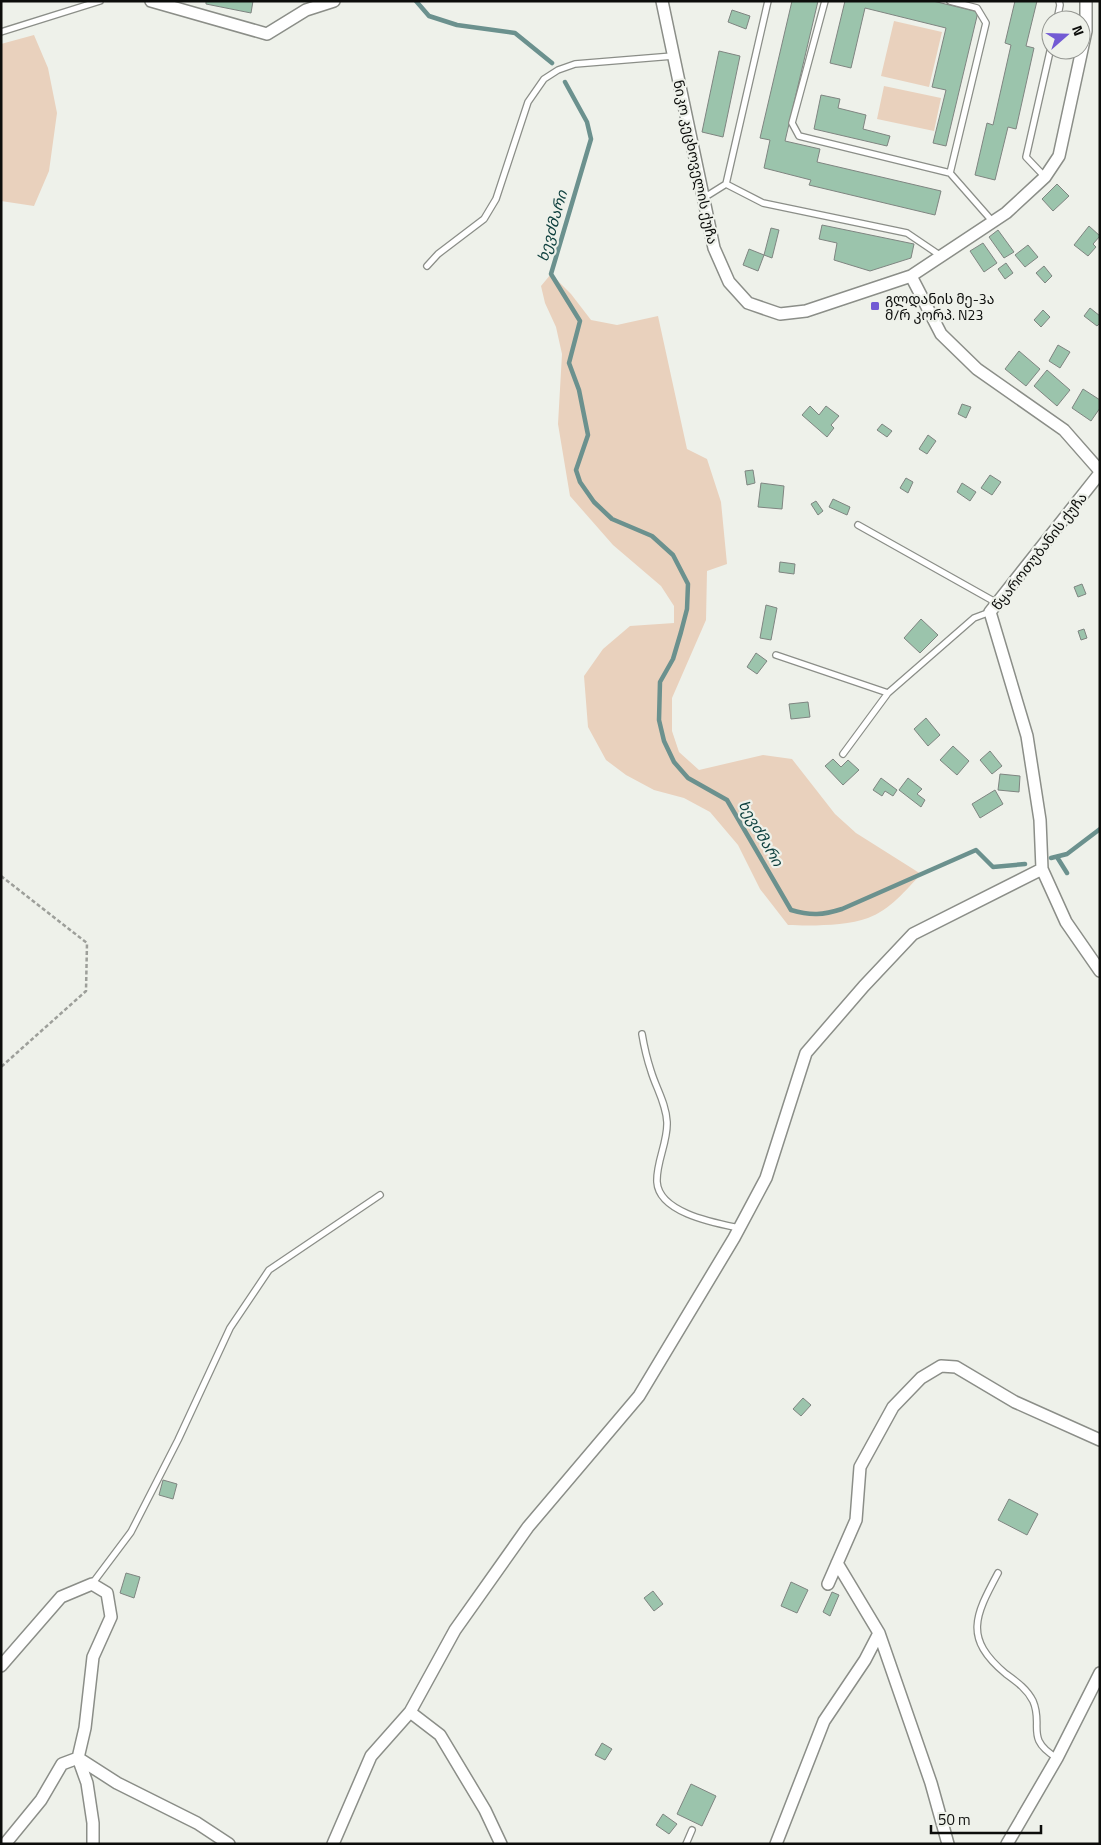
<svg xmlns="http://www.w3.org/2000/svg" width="1101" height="1845" viewBox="0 0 1101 1845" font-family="'Titillium Web','Noto Sans Georgian',sans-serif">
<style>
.green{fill:#e9d1bd}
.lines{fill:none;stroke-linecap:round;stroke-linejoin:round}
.stream{stroke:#6b918e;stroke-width:4.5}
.building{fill:#9bc4ac;stroke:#7f8581}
.lane-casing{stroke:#8b8e88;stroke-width:8}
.street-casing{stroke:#8b8e88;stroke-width:14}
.path{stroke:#9d9f9a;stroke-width:2.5;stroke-dasharray:4 2.5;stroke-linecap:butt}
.lane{stroke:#fff;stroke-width:5.5}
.street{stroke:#fff;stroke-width:11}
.poi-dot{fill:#725ad4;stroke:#eef1ea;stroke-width:2}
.labels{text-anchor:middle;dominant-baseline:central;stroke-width:4.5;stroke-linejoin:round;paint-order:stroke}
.street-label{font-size:14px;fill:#0c0d0b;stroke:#eef1ea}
.poi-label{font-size:14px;fill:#0c0d0b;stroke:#eef1ea;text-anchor:start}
.water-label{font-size:15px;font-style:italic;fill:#0e403e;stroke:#eef1ea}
</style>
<rect width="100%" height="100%" fill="#eef1ea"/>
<path class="green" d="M894,21L942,32L929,87L881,76Z
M34,35L48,68L57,113L49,171L34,206L1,201V44Z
M884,86L941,98L934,131L877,119Z
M551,274L571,294L591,320L617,325L658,316L687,449L707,459L721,502L727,564L707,571L706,620L672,698V731L679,752L699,770L763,755L792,759L835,814L856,833L921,874C906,890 890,910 868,918C846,926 811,926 788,925L760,889L738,845L710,812L684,798L654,790L626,775L606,760L588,727L584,676L603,649L630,626L674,623V606L661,586L613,545L570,496L558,424L562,354L556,327L545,303L541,286Z"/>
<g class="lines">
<path class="stream" d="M416,1L429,16L457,25L515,33L552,63
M565,82L587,122L591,139L551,274L580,321L569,363L579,390L588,435L576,470L580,482L594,502L612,519L652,536L673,555L688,584L687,609L681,632L673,659L660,682L659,720L664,741L674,762L688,778L727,800L791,910C811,916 823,915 842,909L976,850L993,867L1025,864
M1057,857L1067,873
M1051,858L1067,854L1100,829"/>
</g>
<path class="building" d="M206,1H253L251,13L206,4Z
M792,1H818L785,141L820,149L817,162L941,191L935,215L809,185L811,180L764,168L770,140L760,138Z
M845,1H933L978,12L946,146L933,143L946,90L932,87L946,28L865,8L851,68L830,63Z
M1015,1H1037L1026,46L1034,48L1016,129L1008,127L995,180L975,175L987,123L993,125L1011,45L1005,43Z
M732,10L750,16L746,29L728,22Z
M719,51L740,56L723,137L702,132Z
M821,95L840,99L838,108L866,115L863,129L890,136L887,146L814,129Z
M1057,184L1069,196L1053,211L1042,199Z
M822,225L914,244L911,258L870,271L834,260L837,243L819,239Z
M1089,226L1100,236L1093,244L1096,247L1088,256L1074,245Z
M771,228L779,230L772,258L764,255Z
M998,230L1014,252L1004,258L989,237Z
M983,243L997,263L984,272L970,251Z
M1028,245L1038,257L1025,267L1015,255Z
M749,249L764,255L758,271L743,265Z
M1006,263L1013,273L1005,279L998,269Z
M1044,266L1052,276L1045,283L1036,273Z
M1090,308L1100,316V323L1097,326L1084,316Z
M1043,310L1050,317L1041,327L1034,320Z
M1058,345L1070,352L1060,368L1049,361Z
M1019,351L1040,369L1026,386L1005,369Z
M1047,370L1070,390L1057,406L1034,386Z
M1083,389L1100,400V408L1091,421L1072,408Z
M962,404L971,407L966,418L958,414Z
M810,406L819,415L826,406L839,416L831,425L834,428L827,437L802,415Z
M882,424L892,431L887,437L877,430Z
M928,435L936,441L927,454L919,449Z
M753,470L755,483L747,485L745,471Z
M990,475L1001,482L992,495L981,488Z
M906,478L913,482L908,493L900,488Z
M761,483L784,486L782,509L758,507Z
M962,483L976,492L970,501L957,492Z
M833,499L850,507L847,515L829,507Z
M816,501L823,511L818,515L811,504Z
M780,562L795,564L794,574L779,572Z
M1082,584L1086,594L1078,597L1074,587Z
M766,605L777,608L771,640L760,638Z
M921,619L938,635L920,653L904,638Z
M1084,629L1087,638L1081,640L1078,631Z
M756,653L767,661L757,674L747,667Z
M808,702L810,717L791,719L789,704Z
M926,718L940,735L928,746L914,729Z
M953,746L969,761L957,775L940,760Z
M990,751L1002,766L992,774L980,760Z
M833,759L841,767L848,760L859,770L843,785L825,766Z
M1000,774L1020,776L1019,792L998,790Z
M881,778L897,790L893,796L885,791L882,796L873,790Z
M908,778L922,789L917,794L925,800L921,807L899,790Z
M995,790L1003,804L980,818L972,804Z
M803,1398L811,1405L801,1416L793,1409Z
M163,1480L177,1484L173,1499L159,1495Z
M1009,1499L1038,1514L1027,1535L998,1520Z
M126,1573L140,1577L134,1598L120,1593Z
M791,1582L808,1590L797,1613L781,1606Z
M653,1591L663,1604L654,1611L644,1598Z
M832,1592L839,1595L830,1616L823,1612Z
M602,1743L612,1749L605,1760L595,1755Z
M691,1784L716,1796L702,1826L677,1814Z
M663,1814L677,1824L669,1834L656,1825Z"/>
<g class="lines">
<defs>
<path id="lane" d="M825,1L792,123L799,136L950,173L993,222
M950,1L977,8L986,23L950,173
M1057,20L1060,5L1059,1
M1,32L100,1
M1045,177L1026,157L1051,47
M726,184L763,203L907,233L941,256
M702,199L726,184L768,1
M427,266L438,254L484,219L496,199L528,102L544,79L558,70L575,64L673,56
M858,525L997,603
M776,655L888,693
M843,754L888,693L974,618L990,612
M642,1034C644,1046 647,1059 651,1071C656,1088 666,1103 667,1122C668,1142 656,1162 657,1182C659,1213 715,1223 739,1228
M998,1573C975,1616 963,1638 1006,1674C1017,1682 1027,1689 1033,1701C1044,1726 1024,1738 1057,1758
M92,1584L131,1532L178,1440L230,1328L269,1270L380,1195
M686,1844L692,1830"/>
<path id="street" d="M151,1L267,34L306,10L334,1
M662,1L714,248L729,282L748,303L780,314L806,311L911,276L1006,213L1045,177L1059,156L1086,31V1
M911,276L941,334L977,369L1064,430L1100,471
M1100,473L990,612L1027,736L1040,820L1042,869L1066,922L1100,971
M837,1563L879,1633L931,1783L948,1844
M828,1584L856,1520L860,1467L893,1407L921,1378L941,1366L956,1367L1015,1402L1100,1440
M1,1666L61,1597L92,1584L107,1593L111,1617L93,1657L85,1728L78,1758L87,1783L93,1823V1844
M410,1712L440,1735L485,1810L501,1844
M5,1844L41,1800L62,1764L78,1758L117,1783L197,1823L229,1844
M333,1844L371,1756L410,1712L455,1630L528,1527L639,1396L734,1238L766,1178L806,1053L864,986L913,934L1042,869
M776,1844L824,1721L865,1660L879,1633
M1007,1844L1057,1758L1100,1673"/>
</defs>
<use href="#lane" class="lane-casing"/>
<use href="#street" class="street-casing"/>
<path class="path" d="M1,876L87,943L86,991L1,1067"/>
<use href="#lane" class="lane"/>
<use href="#street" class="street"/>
</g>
<rect class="poi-dot" x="870" y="301" width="10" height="10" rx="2.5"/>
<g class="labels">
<g class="street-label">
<text transform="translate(696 162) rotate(78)">ნიკო კეცხოველის ქუჩა</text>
<text transform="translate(1039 551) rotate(-52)">წყაროთუბანის ქუჩა</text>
</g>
<g class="poi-label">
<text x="885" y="298">გლდანის მე-3ა<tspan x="885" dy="16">მ/რ კორპ. N23</tspan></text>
</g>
<g class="water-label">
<text transform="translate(552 226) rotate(-74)">ხევძმარი</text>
<text transform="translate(761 833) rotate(60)">ხევძმარი</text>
</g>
</g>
<rect width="1101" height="1845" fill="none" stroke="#0c0d0b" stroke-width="5"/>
<g transform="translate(1066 35) rotate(70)"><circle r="24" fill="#eef1ea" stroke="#949691"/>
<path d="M0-4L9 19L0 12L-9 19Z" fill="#725ad4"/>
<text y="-8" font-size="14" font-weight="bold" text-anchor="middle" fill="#0c0d0b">N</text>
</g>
<path d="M931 1825v8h110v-8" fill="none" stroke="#0c0d0b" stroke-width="2.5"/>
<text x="938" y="1825" font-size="15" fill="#0c0d0b" stroke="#eef1ea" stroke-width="4" paint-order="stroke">50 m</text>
</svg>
